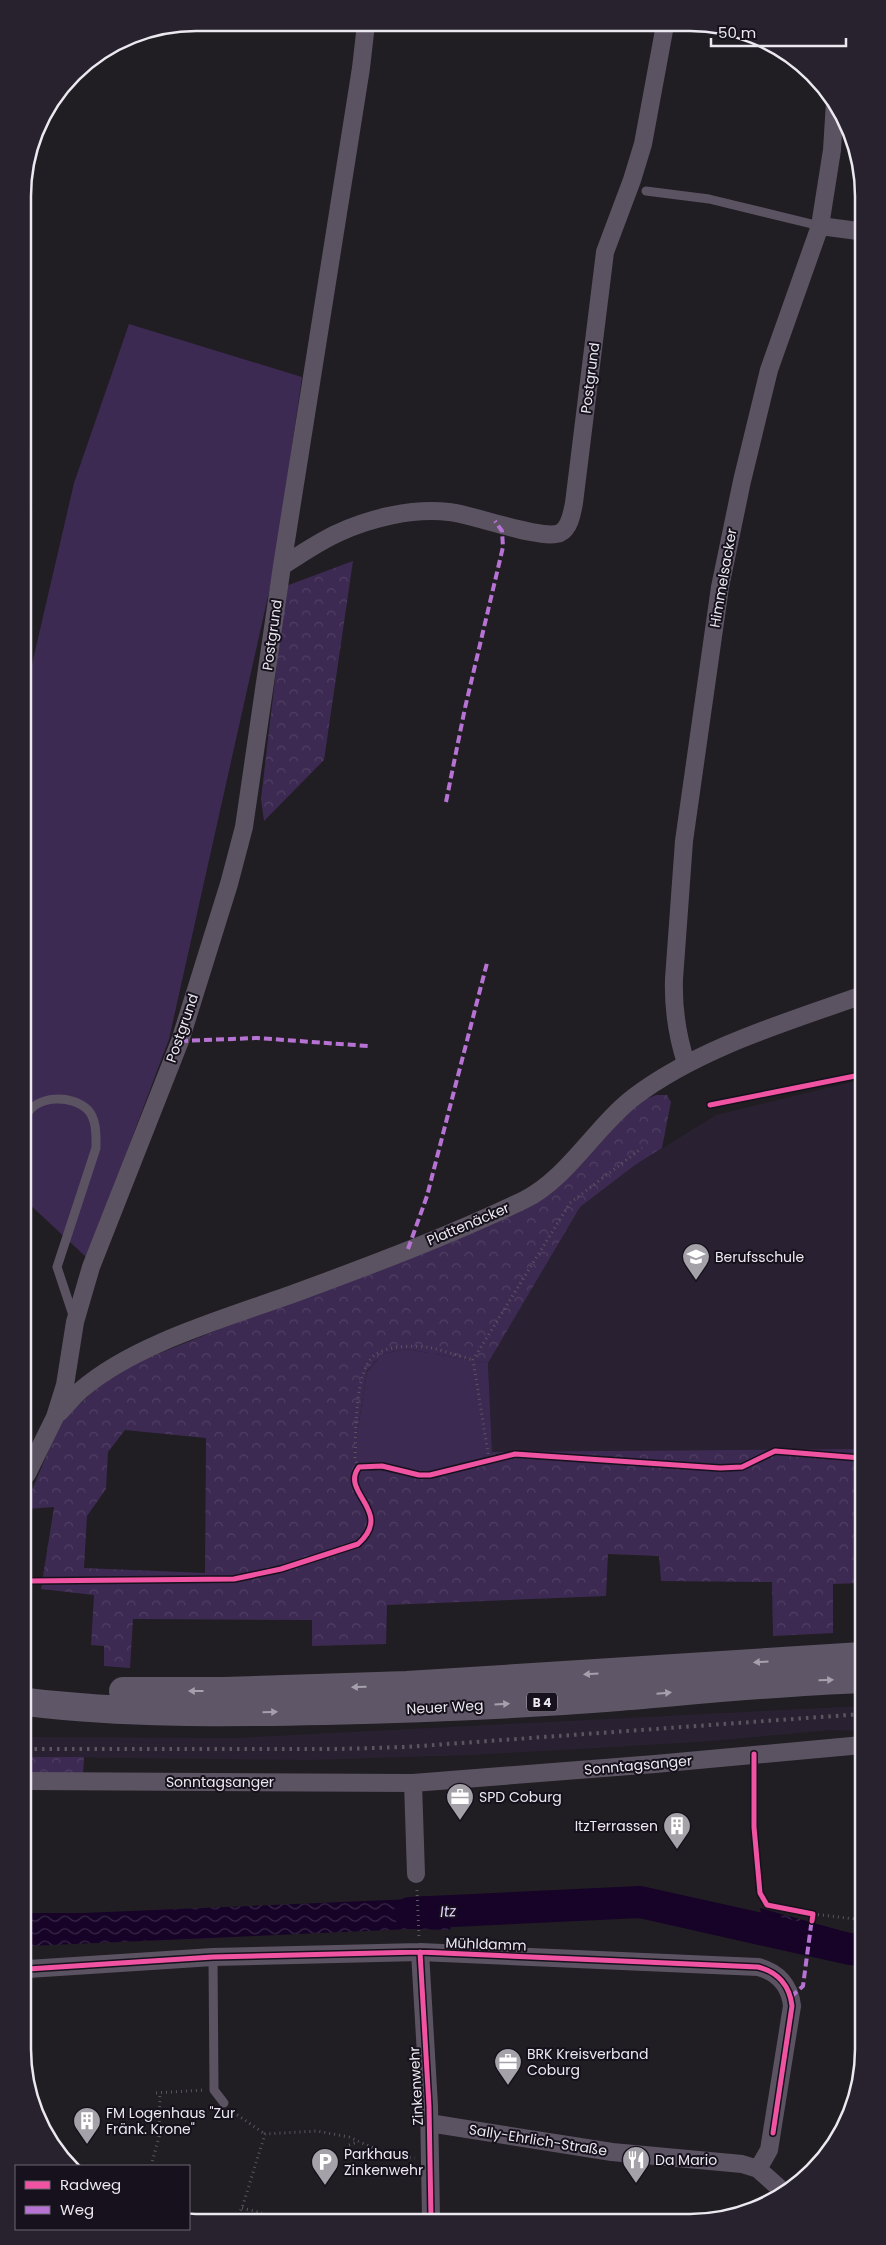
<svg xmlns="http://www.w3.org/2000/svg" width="886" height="2245" viewBox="0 0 886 2245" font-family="Poppins,sans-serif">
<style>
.built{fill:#292131}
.grass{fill:#3d2a52}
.forest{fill:url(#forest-crowns);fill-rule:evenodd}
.water{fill:url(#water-waves)}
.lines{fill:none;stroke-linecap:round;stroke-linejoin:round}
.river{stroke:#160327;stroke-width:32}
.path{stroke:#5b5560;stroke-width:3;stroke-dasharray:1 4;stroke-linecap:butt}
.service{stroke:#5b5362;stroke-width:9}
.minor{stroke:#5b5362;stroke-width:18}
.trunk{stroke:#5f5767;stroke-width:28}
.rail{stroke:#5a555e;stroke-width:4;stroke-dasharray:2.5 5;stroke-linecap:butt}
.quiet{stroke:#b673d3;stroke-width:4;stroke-dasharray:8 4;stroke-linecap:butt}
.cycleway-casing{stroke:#16111c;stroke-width:8}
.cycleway{stroke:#f153a3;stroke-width:5}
.oneway{fill:#a5a0ac}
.labels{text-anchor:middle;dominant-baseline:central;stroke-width:4;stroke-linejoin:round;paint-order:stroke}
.shield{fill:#16111c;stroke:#aba8b0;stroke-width:1}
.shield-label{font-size:12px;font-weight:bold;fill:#ebe8f0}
.street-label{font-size:14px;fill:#ebe8f0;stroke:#16111c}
.poi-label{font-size:14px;fill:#ebe8f0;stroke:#16111c;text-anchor:start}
.water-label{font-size:15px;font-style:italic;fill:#e2d1f8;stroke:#16111c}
.rim{fill:none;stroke:#ebe8f0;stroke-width:2.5}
</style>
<defs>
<pattern id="forest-crowns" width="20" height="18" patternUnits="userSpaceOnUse" patternTransform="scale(1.25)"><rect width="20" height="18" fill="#3d2a52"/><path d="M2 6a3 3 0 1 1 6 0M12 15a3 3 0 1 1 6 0" fill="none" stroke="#503f63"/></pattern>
<pattern id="water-waves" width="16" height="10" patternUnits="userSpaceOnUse" patternTransform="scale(1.25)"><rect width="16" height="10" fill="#160327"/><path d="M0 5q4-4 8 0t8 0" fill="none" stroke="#382847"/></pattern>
</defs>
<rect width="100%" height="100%" fill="#201d23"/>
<path class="built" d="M860,1080L861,1449L492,1452L488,1363L580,1207L635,1165L716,1115Z
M862,1706V1731L832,1730L699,1742L472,1755L311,1760L27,1757V1737L236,1738Z"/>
<path class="grass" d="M129,324L302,377L275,565L169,1039L87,1258L26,1201L24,707L33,660L74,483Z
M406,1349L488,1363L492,1452L472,1464L436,1478L363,1469L354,1453L367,1372L382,1354Z"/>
<path class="forest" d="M353,561L324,760L264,821L261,799L286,586Z
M656,1095H667L671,1102L662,1148L635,1165L580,1207L488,1363L406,1349L382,1354L367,1371L354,1453L363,1469L436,1478L472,1464L492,1452L861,1449L862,1583L833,1584V1633L773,1636L772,1582L661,1581L659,1556L608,1554L606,1596L387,1605L386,1644L312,1646V1620L133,1619L130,1668L104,1666V1646L91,1645L94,1595L41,1589L54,1507L27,1509V1502L60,1423L113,1372L539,1201L632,1105ZM125,1430L206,1438L205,1573L84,1568L87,1516L106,1489L108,1452Z
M27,1757H84L83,1775L27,1774Z"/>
<path class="water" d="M424,1896L456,1898L450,1930L411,1929L28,1946V1913H83L412,1899Z
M760,1908L839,1930L830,1957L767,1943Z"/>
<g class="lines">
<path class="river" d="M410,1913L640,1902L850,1949L863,1950"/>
<path class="path" d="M710,1105L860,1075
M489,1459L473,1360L570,1203L642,1148
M359,1467L355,1459C356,1435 354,1369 375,1355C389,1345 415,1345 432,1348C445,1351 459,1356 473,1360
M861,1761L862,1779
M417,1890L419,1937
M813,1914L855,1919L863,1918
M156,2093L203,2090
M233,2112L265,2134
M349,2145L357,2142
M151,2166L159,2137L160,2093
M242,2208L262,2213
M235,2219L242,2208L265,2134L317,2131L349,2137L391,2156L415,2158"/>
<path class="service" d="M646,191L709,199L820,226
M26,1116C36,1095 72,1094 88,1110C97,1120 96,1136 96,1148L57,1267L74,1318
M213,1957L214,2090L224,2103"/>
<path class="minor" d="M820,226L858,231
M282,566C300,555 318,542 338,533C370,518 412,508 449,512C472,514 542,541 560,533C570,528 572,513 574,503L605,252L632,180L643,144L665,25
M686,1063C677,1035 673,1009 674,979L684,841L720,587L742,481L769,370L820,226L832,150L835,102
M59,1413C66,1406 73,1397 81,1390C135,1343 230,1317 298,1292C374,1264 451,1235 524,1200C567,1179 596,1126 634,1097C699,1048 784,1023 860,996
M27,1474L55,1417L65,1385L75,1322L91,1267L180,1041L229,884L244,827L282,566L361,68L366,24
M27,1781L413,1783L655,1764L862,1745
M413,1783L416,1874
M420,1952L429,2106L431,2218
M28,1969L213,1957L420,1952L758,1967C778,1972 790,1986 792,2006L769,2150L758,2169
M429,2123L612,2152L742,2164L758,2169L786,2194"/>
<path class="trunk" d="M123,1691H224L407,1685L862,1656
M27,1702C126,1714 226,1713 325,1711C419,1709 513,1705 606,1698C692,1691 776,1682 862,1679"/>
<path class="rail" d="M27,1749H339L406,1747L862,1714"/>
<path class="quiet" d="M446,802L465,708L503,547L502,531L495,521
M180,1041L257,1038L368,1046
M408,1249L427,1196L487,963
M791,1997L803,1986L812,1918"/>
<defs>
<path id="cycleway" d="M710,1105L860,1075
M27,1581L234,1579L281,1569L358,1544C395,1511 339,1493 359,1467L382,1466L419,1475H430L515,1454L720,1468L742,1467L775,1451L861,1458
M754,1754V1827L760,1893L767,1905L813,1914L812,1921
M420,1952L429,2106L431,2218
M28,1969L213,1957L420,1952L758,1967C778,1972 790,1986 792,2006L773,2133"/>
</defs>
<use href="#cycleway" class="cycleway-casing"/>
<use href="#cycleway" class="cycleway"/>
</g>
<defs><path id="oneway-solid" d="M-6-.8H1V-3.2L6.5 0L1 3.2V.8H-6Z" transform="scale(1.25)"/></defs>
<g class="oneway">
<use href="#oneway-solid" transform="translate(761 1662) rotate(176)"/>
<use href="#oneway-solid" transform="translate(591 1674) rotate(176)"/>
<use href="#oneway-solid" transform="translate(826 1680) rotate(-2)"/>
<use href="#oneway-solid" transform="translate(359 1687) rotate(178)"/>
<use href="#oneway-solid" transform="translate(196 1691) rotate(-180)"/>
<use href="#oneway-solid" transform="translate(664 1693) rotate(-5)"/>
<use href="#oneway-solid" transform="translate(502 1704) rotate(-3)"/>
<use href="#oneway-solid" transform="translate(270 1712) rotate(-1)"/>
</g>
<defs>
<symbol id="school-pin" viewBox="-11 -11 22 30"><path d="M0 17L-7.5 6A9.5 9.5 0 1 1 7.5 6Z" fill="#a4a1a8" stroke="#16111c"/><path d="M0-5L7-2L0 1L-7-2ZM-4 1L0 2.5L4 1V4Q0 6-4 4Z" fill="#fff"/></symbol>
<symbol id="office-pin" viewBox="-11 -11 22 30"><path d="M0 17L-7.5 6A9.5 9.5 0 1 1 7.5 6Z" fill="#a4a1a8" stroke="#16111c"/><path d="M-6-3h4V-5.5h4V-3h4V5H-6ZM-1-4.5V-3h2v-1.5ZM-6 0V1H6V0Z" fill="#fff"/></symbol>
<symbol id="building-pin" viewBox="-11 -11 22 30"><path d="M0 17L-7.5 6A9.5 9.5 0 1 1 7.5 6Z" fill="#a4a1a8" stroke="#16111c"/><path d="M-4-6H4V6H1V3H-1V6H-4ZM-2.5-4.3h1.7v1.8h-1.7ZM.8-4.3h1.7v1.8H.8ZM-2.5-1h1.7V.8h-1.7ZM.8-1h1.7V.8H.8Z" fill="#fff"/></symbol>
<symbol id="restaurant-pin" viewBox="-11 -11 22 30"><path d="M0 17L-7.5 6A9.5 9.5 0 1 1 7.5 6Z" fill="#a4a1a8" stroke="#16111c"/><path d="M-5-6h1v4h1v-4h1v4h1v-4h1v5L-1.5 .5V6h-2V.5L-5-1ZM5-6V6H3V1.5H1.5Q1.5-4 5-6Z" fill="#fff"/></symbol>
<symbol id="parking-pin" viewBox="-11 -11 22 30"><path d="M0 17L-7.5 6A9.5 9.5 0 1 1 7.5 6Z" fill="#a4a1a8" stroke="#16111c"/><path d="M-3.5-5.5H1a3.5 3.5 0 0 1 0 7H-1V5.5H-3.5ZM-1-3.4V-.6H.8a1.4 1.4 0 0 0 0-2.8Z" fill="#fff"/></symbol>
</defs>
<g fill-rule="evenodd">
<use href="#school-pin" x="680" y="1241" width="32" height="43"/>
<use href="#office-pin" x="444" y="1781" width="32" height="43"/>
<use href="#building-pin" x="661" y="1810" width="32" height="43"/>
<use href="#office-pin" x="492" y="2046" width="32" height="43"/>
<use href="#building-pin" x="71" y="2105" width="32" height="43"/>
<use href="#restaurant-pin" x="620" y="2144" width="32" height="43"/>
<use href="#parking-pin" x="309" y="2146" width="32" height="43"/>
</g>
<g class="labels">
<rect class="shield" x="527" y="1692.5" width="30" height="19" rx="4"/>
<g class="shield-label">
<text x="542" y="1702">B 4</text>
</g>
<g class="street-label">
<text transform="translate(590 378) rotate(-83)">Postgrund</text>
<text transform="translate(723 578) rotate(-80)">Himmelsacker</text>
<text transform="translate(272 635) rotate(-82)">Postgrund</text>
<text transform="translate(182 1028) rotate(-71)">Postgrund</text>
<text transform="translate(468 1224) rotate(-23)">Plattenäcker</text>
<text transform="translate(445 1707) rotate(-3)">Neuer Weg</text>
<text transform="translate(638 1765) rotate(-5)">Sonntagsanger</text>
<text x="220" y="1782">Sonntagsanger</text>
<text transform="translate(486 1944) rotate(2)">Mühldamm</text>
<text transform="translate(416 2086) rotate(-93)">Zinkenwehr</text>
<text transform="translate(538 2140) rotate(9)">Sally-Ehrlich-Straße</text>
</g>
<g class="poi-label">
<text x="715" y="1257">Berufsschule</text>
<text x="479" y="1797">SPD Coburg</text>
<text x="658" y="1826" text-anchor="end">ItzTerrassen</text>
<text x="527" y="2054">BRK Kreisverband<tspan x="527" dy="16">Coburg</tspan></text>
<text x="106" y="2113">FM Logenhaus "Zur<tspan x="106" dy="16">Fränk. Krone"</tspan></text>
<text x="344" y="2154">Parkhaus<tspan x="344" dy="16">Zinkenwehr</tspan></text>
<text x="655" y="2160">Da Mario</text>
</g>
<g class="water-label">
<text transform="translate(448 1911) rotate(-3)">Itz</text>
</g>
</g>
<path d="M0 0H886V2245H0ZM196 31H690A165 165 0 0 1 855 196V2049A165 165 0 0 1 690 2214H196A165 165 0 0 1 31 2049V196A165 165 0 0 1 196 31Z" fill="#27222d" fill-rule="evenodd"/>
<path class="rim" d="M196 31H690A165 165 0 0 1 855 196V2049A165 165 0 0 1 690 2214H196A165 165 0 0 1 31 2049V196A165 165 0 0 1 196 31Z"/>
<rect x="15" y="2165" width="175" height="65" fill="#16111c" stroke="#6b6771"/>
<rect x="25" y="2181" width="25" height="8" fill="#f153a3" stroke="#6b6771"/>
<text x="60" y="2190" font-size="15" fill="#ebe8f0">Radweg</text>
<rect x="25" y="2206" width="25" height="8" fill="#b673d3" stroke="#6b6771"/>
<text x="60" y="2215" font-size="15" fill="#ebe8f0">Weg</text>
<path d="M711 38v8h135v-8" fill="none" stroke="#ebe8f0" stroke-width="2.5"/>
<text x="718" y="38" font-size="15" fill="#ebe8f0" stroke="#16111c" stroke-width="4" paint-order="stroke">50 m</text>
</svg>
